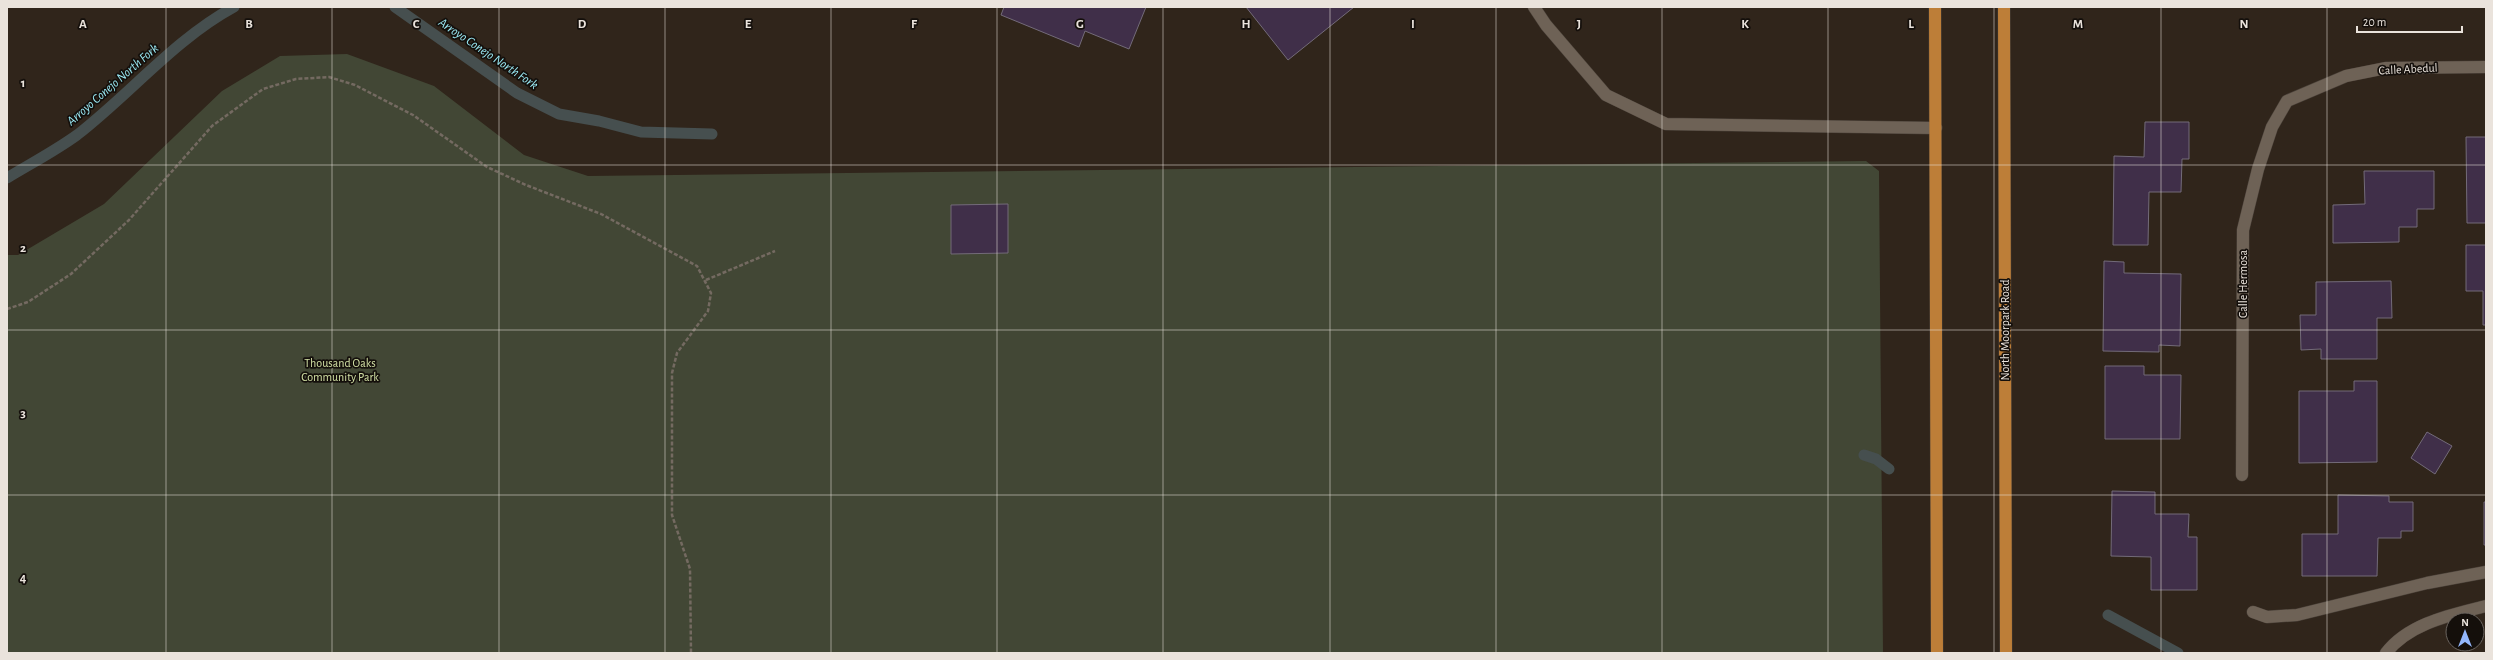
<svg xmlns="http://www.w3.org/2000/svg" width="2493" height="660" viewBox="0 0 2493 660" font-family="'Alegreya Sans',sans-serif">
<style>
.green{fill:#424735}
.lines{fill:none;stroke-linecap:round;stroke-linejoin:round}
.stream{stroke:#464f4f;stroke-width:11}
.building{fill:#402f49;stroke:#736b79}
.minor-casing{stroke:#4a4139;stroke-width:13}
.major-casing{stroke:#4a4139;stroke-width:13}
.path{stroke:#746a61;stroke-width:2.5;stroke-dasharray:4 2;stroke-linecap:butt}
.minor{stroke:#6e6256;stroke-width:12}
.major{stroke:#bd7e38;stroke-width:12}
.grid{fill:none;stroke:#eae3dc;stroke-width:1;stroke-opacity:0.55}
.labels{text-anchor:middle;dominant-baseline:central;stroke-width:3.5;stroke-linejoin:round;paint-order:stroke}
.street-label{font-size:12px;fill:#eae3dc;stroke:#140f0b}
.park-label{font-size:12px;fill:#d2e0a5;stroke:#140f0b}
.water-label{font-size:13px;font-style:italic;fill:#9cecf7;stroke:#140f0b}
.grid-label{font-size:13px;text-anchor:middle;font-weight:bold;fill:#eae3dc;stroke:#140f0b;stroke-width:3.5;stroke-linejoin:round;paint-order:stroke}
</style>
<rect width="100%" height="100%" fill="#30251b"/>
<path class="green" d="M347,54L434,86L524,155L588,176L1866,161L1879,171L1883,653H7V255H18L104,204L222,91L280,56Z"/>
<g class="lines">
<path class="stream" d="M395,7L517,93L559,114L599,121L641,132L712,134
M7,178C30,164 55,151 77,135C130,94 175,39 234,7
M1864,455L1876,459L1889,469
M2108,615L2178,653"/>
</g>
<path class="building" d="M1004,7H1146L1129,49L1085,31L1079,47L1001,15Z
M1246,7H1354L1288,60Z
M2145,122H2189V159H2182L2181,192H2149L2148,245H2113L2114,156L2144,157Z
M2466,137H2486V223H2467Z
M2364,171H2434V209H2417V227H2399V242L2333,243V205L2365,204Z
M1008,204V253L951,254V205Z
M2466,245H2486V325H2483V291H2466Z
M2104,261L2124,262V273L2181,274L2180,346L2159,345V352L2103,351Z
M2391,281L2392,318H2377V359H2321V349L2301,350L2300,315H2316V282Z
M2105,366H2144V375H2181L2180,439H2105Z
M2354,381H2377V462L2299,463V391H2354Z
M2427,432L2452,446L2435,474L2411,458Z
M2112,491L2155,492V514H2189L2188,537H2197V590H2151V557L2111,556Z
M2338,495L2389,496V502H2413V531H2401V538H2378L2377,576H2302V534H2338Z
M2484,502H2486V545H2484Z"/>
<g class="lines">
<defs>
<path id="minor" d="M1534,7L1546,25L1606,95L1666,124L1936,128
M2242,475L2243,230L2258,169L2272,127L2287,101L2346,76L2386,68L2486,67
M2253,612L2267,617L2297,615L2427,583L2486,572
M2386,653C2409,623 2451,615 2486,606"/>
<path id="major" d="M1935,7L1937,653
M2004,7L2006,653"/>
</defs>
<use href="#minor" class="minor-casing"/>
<use href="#major" class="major-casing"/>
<path class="path" d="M706,280L775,251
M7,309L28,302L71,274L129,220L212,126L263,89L296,79L329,77L355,85L413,115L487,167L526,185L601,214L697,266L711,293L708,311L677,353L672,373V515L690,569L691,653"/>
<use href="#minor" class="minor"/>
<use href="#major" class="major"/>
</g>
<path class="grid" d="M166,7V653M332,7V653M499,7V653M665,7V653M831,7V653M997,7V653M1163,7V653M1330,7V653M1496,7V653M1662,7V653M1828,7V653M1994,7V653M2161,7V653M2327,7V653M7,165H2486M7,330H2486M7,495H2486"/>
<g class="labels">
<g class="street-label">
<text transform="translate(2408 69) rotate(-3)">Calle Abedul</text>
<text transform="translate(2243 284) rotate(-90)">Calle Hermosa</text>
<text transform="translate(2005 330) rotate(-90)">North Moorpark Road</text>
</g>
<g class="park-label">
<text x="340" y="363">Thousand Oaks<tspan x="340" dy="14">Community Park</tspan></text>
</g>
<g class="water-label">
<text transform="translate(488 54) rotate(34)">Arroyo Conejo North Fork</text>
<text transform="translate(113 85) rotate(-41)">Arroyo Conejo North Fork</text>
</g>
</g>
<g class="grid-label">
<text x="83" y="28">A</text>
<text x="249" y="28">B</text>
<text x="416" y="28">C</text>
<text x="582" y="28">D</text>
<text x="748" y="28">E</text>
<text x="914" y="28">F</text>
<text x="1080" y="28">G</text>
<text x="1246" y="28">H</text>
<text x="1413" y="28">I</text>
<text x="1579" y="28">J</text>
<text x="1745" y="28">K</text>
<text x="1911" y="28">L</text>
<text x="2078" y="28">M</text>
<text x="2244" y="28">N</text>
<text x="23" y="87">1</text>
<text x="23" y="252">2</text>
<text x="23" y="417">3</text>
<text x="23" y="582">4</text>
</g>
<rect width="2493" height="660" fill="none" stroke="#eae3dc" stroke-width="16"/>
<g transform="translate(2465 632)"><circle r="19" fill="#140f0b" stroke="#6a645f"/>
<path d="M0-3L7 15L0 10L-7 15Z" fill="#93b7fd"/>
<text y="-6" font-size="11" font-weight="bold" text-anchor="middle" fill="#eae3dc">N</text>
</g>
<path d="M2357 26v6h105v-6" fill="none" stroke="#eae3dc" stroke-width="2"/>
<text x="2363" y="26" font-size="12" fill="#eae3dc" stroke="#140f0b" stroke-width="3" paint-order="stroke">20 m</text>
</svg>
